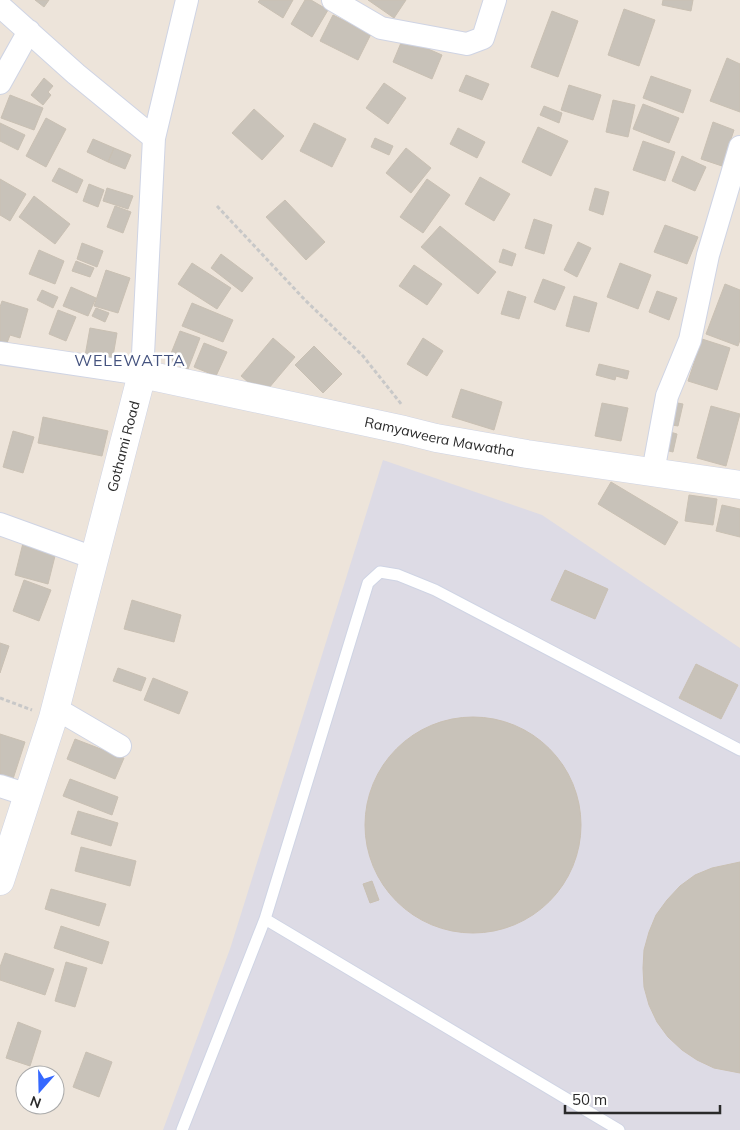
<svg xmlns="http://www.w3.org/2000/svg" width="740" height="1130" viewBox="0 0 740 1130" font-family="Mulish,sans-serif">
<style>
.industrial{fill:#dddbe5}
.building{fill:#c8c2b9;stroke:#c9c0b3}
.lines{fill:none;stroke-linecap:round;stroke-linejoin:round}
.service-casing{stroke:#cfd4e4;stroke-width:13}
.minor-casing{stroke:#cfd4e4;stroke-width:24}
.tertiary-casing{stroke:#cfd4e4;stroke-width:29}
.path{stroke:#c8c8c8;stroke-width:3;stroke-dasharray:4 2.5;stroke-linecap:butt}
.service{stroke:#fff;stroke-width:11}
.minor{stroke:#fff;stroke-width:22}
.tertiary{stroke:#fff;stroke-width:28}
.labels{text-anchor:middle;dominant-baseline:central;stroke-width:5;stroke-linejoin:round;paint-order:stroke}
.street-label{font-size:14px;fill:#2a2a2a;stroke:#fff}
.quarter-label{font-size:16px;letter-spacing:1px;fill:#45537f;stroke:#fff}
</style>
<rect width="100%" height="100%" fill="#ede4da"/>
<path class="industrial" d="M383,460L542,515L740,648V1130H163L230,949Z"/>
<path class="building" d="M35,0H49L44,7Z
M260,0H293L283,18L258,2Z
M305,0H311L328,10L312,37L291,24Z
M368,0H406L394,18Z
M663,0H693L691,11L662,5Z
M624,9L655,20L639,66L608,55Z
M552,11L578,21L558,77L531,67Z
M333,15L371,34L358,60L320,41Z
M403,38L442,55L432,79L393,62Z
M727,58L740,64V112L710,101Z
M466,75L489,84L482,100L459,91Z
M651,76L691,90L683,113L643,98Z
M44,78L53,86L48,92L51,95L43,105L31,95Z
M384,83L406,98L388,124L366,108Z
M569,85L601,95L593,120L561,110Z
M10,95L43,108L34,130L1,118Z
M613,100L635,105L628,137L606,132Z
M643,104L679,118L669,143L633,129Z
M544,106L562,113L559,123L540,115Z
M254,109L284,136L262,160L232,133Z
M46,118L66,129L46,167L26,156Z
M713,122L734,130L722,166L701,159Z
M0,123L25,135L18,150L0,141Z
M314,123L346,139L332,167L300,151Z
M538,127L568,141L551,176L522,162Z
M458,128L485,142L477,158L450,144Z
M375,138L393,146L389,155L371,147Z
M93,139L114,148L108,162L87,152Z
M643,141L675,152L665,181L633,170Z
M114,148L131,155L125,169L108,162Z
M406,148L431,168L411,193L386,173Z
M682,156L706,167L695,191L672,181Z
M59,168L83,180L77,193L52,181Z
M480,177L510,194L494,221L465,204Z
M0,179L26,194L10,221L0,215Z
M427,179L450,195L423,233L400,217Z
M89,184L104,190L98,207L83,201Z
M107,188L133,196L128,209L103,201Z
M595,188L609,192L603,215L589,210Z
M34,196L70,224L55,244L19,217Z
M285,200L325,242L306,260L266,217Z
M115,206L131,212L123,233L107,227Z
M534,219L552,225L544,254L525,248Z
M665,225L698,237L687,264L654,252Z
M440,226L496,272L478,294L421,247Z
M578,242L591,248L577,277L564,270Z
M82,243L103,251L97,267L77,259Z
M503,249L516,254L512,266L499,262Z
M39,250L64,261L55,284L29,274Z
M221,254L253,278L242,292L211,268Z
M76,261L94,268L90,277L72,271Z
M192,263L231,288L217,309L178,284Z
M620,263L651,275L638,309L607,297Z
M414,265L442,284L427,305L399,286Z
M106,270L130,278L118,313L94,306Z
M543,279L565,287L555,310L534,302Z
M725,284L740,290V340L738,346L706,334Z
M71,287L96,298L88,316L63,306Z
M42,290L58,297L53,308L37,300Z
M508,291L526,297L519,319L501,314Z
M657,291L677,298L669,320L649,312Z
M574,296L597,303L589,332L566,326Z
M2,301L28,309L20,338L10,335L7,343L0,341V307Z
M192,303L233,320L223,342L182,326Z
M96,308L109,313L105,322L92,316Z
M58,310L76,317L66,341L49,334Z
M90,328L117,333L112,362L85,356Z
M180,331L200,338L188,369L168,361Z
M273,338L295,357L263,395L241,376Z
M423,338L443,351L427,376L407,364Z
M702,339L730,348L717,390L688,381Z
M204,343L227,352L216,376L194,367Z
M314,346L342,374L323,393L295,365Z
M599,364L629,371L627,379L616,376L615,380L596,375Z
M461,389L502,402L494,430L452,417Z
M672,402L683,404L678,426L666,424Z
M602,403L628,408L621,441L595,436Z
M711,406L740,414L726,466L697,458Z
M43,417L108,431L102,456L38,443Z
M13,431L34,437L23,473L3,467Z
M670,432L677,434L673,452L665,450Z
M611,482L678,522L665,545L598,504Z
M689,495L717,499L713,525L685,521Z
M722,505L740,509V537L716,531Z
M24,539L57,548L48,584L15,575Z
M565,570L608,589L595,619L551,600Z
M24,580L51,590L39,621L13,611Z
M132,600L181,615L174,642L124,629Z
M0,643L9,646L0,673Z
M696,664L738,685L721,719L679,698Z
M118,668L146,678L141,691L113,681Z
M153,678L188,692L179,714L144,700Z
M365 825a108 108 0 1 1 216 0a108 108 0 1 1-216 0Z
M0,734L25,742L13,779L0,774Z
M75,739L124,758L115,779L67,759Z
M70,779L118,797L112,815L63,796Z
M78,811L118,823L111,846L71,834Z
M81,847L136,861L130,886L75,871Z
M740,862V1073L714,1068L697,1060L682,1050L668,1037L657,1022L649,1005L644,987L643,968L644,950L649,932L656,915L667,900L680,886L695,875L712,868Z
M372,881L379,900L370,903L363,884Z
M51,889L106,904L99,926L45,909Z
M61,926L109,942L102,964L54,948Z
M5,953L54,969L45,995L0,980V967Z
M66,962L87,968L75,1007L55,1001Z
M18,1022L41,1031L30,1066L6,1058Z
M86,1052L112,1062L99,1097L73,1087Z"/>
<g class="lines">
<defs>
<path id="service" d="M265,919L619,1130
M182,1130L265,919L368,583L380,572L398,575L435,590L740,750"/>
<path id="minor" d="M333,0L381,28L467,44L483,38L495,0
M0,6L76,74L154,138
M0,83L29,31
M0,353L142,374L154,138L187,0
M653,472L667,396L690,340L708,255L740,147
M0,524L94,558
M55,708L120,746
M0,786L28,795"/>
<g id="tertiary">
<path id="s1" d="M0,881L53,718L142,374L404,430L436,438L527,454L740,485"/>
</g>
</defs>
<use href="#service" class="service-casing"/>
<use href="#minor" class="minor-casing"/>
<use href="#tertiary" class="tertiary-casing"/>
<path class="path" d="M217,206L305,300L363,356L402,405
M0,698L32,710"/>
<use href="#service" class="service"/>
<use href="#minor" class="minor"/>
<use href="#tertiary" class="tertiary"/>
</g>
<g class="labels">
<g class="street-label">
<text stroke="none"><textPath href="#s1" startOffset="831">Ramyaweera Mawatha</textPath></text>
<text stroke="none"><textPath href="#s1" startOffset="452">Gothami Road</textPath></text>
</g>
<g class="quarter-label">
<text x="130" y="360">WELEWATTA</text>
</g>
</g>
<g transform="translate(40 1090) rotate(200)"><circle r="24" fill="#ffffff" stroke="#aaaaaa"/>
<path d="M0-4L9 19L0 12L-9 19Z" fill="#3568ff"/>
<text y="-8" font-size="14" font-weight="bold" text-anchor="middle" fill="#2a2a2a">N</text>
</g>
<path d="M565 1105v8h155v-8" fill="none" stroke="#2a2a2a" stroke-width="2.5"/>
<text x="572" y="1105" font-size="15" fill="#2a2a2a" stroke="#ffffff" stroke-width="4" paint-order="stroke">50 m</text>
</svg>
